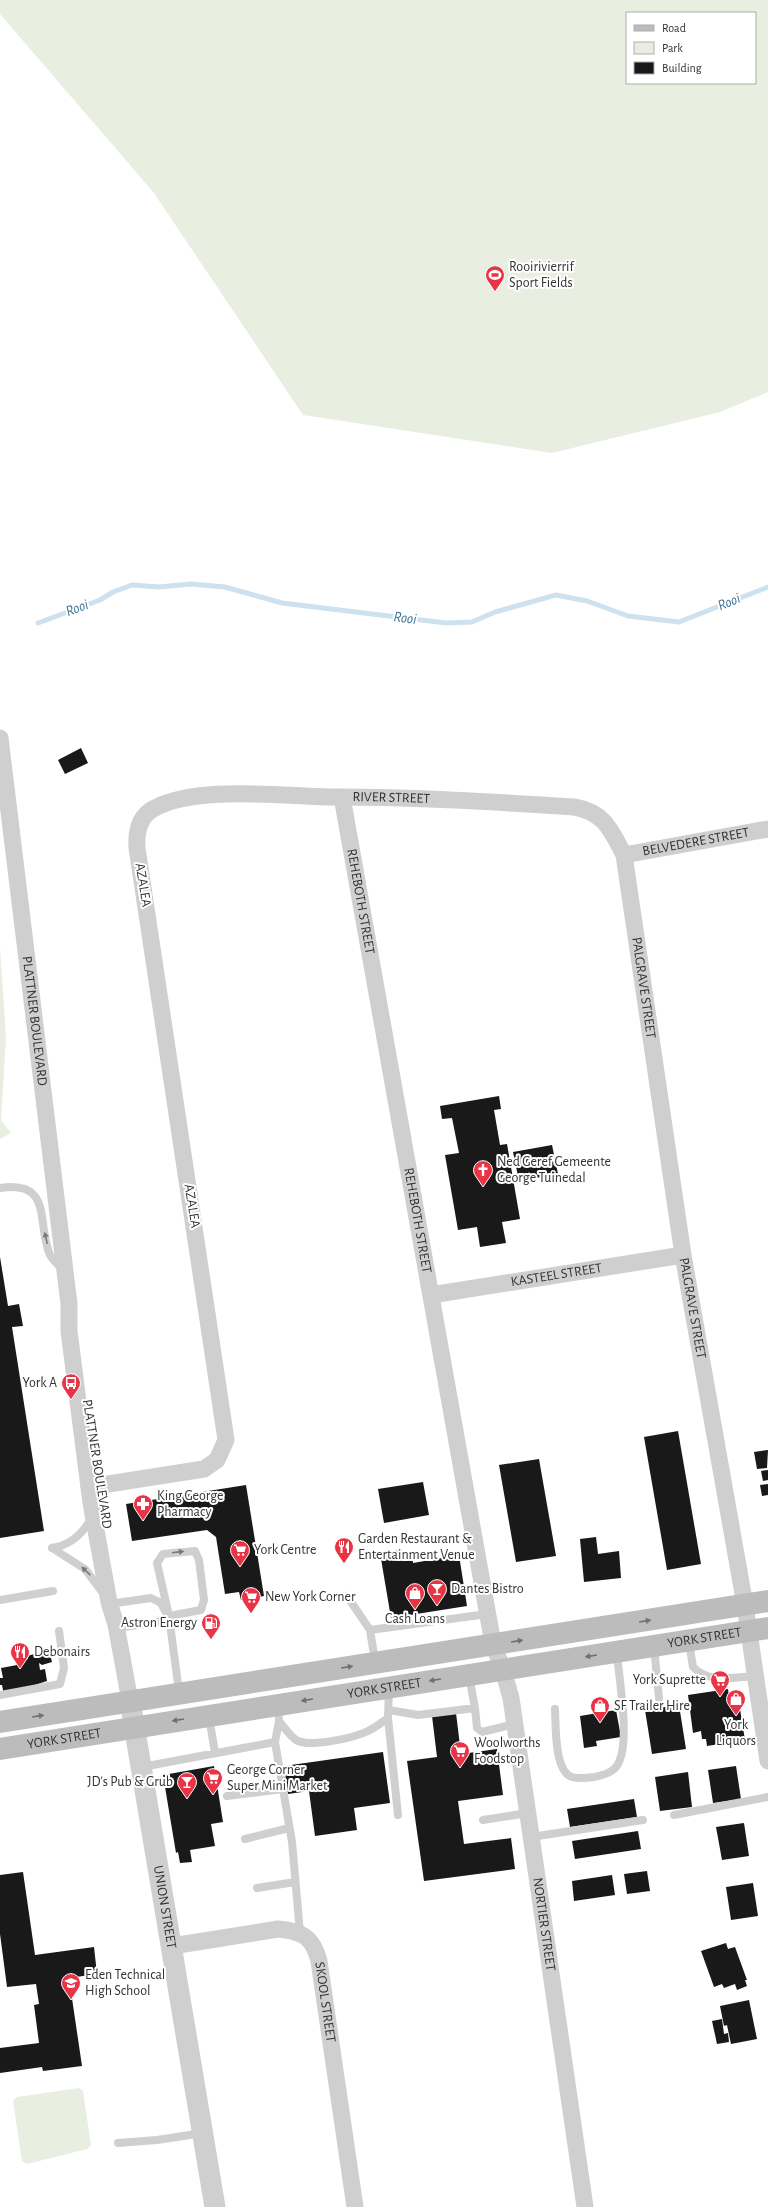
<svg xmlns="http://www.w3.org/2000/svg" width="768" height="2207" viewBox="0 0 768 2207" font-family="'Alegreya Sans',sans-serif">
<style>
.green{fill:#e8eee0;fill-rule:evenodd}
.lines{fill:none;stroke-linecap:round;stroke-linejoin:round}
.stream{stroke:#cde1ee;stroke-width:5}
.building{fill:#191919}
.service{stroke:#cfcfcf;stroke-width:8}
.minor{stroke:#cfcfcf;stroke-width:17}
.tertiary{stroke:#cfcfcf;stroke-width:21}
.secondary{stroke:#bcbcbc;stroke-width:22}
.oneway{fill:#797979}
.oneway2{fill:#707070}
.labels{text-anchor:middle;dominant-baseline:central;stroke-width:4;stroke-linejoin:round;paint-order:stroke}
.poi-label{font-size:14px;fill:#323232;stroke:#fff;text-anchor:start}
.street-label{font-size:14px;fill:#323232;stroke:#fff}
.water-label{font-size:15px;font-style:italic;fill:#3d7596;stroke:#fff}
</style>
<rect width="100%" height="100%" fill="#fff"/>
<path class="green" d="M0,0H768V392L720,412L552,453L303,415L154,193L0,14ZM627,13H755V83H627Z
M0,948L6,1037L1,1120L11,1133L0,1139Z
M79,2088L83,2091L91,2145L87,2149L27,2164L22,2161L13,2101L17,2097Z"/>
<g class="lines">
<path class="stream" d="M38,623L100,600L113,592L132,585L159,587L191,584L225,587L282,603L446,623L472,622L495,612L556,595L587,601L628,616L679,622L768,587"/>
</g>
<path class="building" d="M81,748L88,763L65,774L58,760Z
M499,1096L501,1109L494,1110L500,1145L507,1144L520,1219L502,1222L506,1243L480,1247L477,1227L458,1230L445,1155L459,1153L452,1118L442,1119L440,1106Z
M552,1145L558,1174L519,1181L513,1152Z
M0,1257L8,1306L19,1304L23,1326L12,1327L44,1531L0,1538Z
M678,1431L701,1564L667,1570L644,1437Z
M768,1450L767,1468L757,1469L754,1452Z
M539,1459L556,1556L516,1562L499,1465Z
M768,1470V1480L763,1481L761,1471Z
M423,1482L429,1515L384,1523L378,1489Z
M768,1484V1495L762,1496L760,1485Z
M246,1485L264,1596L241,1600L239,1592L225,1594L216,1537L207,1530L132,1541L126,1504Z
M596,1537L598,1554L619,1551L621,1578L584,1582L580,1539Z
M399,1550L400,1554L412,1552L413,1563L459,1555L467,1606L391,1618L380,1553Z
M49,1650L52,1662L42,1665L39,1663L40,1670L45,1669L47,1681L4,1695L2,1685H0V1678H3L1,1668L17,1665L16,1661L28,1659L27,1656Z
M728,1689L730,1704L739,1703L745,1740L707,1746L706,1739H702L701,1731L693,1733L688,1695Z
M679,1705L686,1749L652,1754L645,1710Z
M616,1710L621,1737L596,1741L597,1746L584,1748L580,1716Z
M456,1713L461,1754L497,1749L503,1795L458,1801L464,1844L511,1838L515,1869L424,1881L407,1761L437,1757L432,1716Z
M383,1752L390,1803L354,1808L357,1830L315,1836L309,1791L288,1794L284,1766Z
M214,1766L223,1822L211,1824L215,1846L190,1850L192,1862L180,1863L178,1852L176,1853L163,1775Z
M736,1766L741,1799L713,1803L708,1770Z
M688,1772L692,1807L660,1811L655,1777Z
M634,1799L637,1817L570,1827L567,1809Z
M744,1823L749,1856L722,1860L716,1827Z
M638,1831L641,1849L575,1859L572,1841Z
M647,1871L650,1891L627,1894L624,1874Z
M23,1872L35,1955L94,1947L97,1974L69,1978L82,2066L43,2071L42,2067L0,2073V2048L39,2043L34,2005L39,2004L36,1984L7,1987L0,1934V1875Z
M612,1875L615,1895L574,1901L572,1881Z
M753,1883L758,1916L731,1920L726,1887Z
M726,1943L728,1949L735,1947L747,1980H745L747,1986L737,1990L735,1984L724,1988L722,1984L714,1987L701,1951Z
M749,2000L757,2039L731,2044L727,2025L724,2026L720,2006Z
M722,2019L724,2034L728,2033L729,2042L717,2044L712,2021Z"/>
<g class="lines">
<path class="service" d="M0,1188C54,1180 36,1224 50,1255C53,1261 59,1265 63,1270
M52,1548L85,1569L103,1593
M52,1548C71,1545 83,1534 92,1517
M347,1596L370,1630L375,1661
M0,1600L53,1591
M109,1604L151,1598L161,1603L165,1611
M117,1628L158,1622L169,1616L201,1610L204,1600L199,1560L195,1551L163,1554L157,1563L169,1616L179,1692
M370,1630L487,1614
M689,1642L693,1667C709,1684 735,1677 756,1676
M654,1647L659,1698
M0,1695L60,1684L64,1668L59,1631
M278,1706L279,1721L275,1742L292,1842L300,1933
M475,1708L477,1728L482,1732L515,1724
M555,1709C556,1726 554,1771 572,1777C579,1779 587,1778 594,1777C604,1775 615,1772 619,1762C630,1739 619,1680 617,1653
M389,1710L418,1715L475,1708L469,1676
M209,1717L215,1753
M388,1718L398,1815
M279,1721C284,1727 291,1738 298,1741C312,1747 354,1738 368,1731C375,1728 382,1722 388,1718L389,1688
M142,1767L275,1742
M227,1796L283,1789
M674,1815L768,1797
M483,1820L528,1813
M531,1837L643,1820
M245,1839L289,1828
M257,1888L295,1882
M118,2143L157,2140L203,2133"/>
<g class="minor">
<path id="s1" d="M0,738L69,1304V1331L91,1503L109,1602L116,1625L130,1701"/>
<path id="s2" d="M342,797L493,1644L503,1670L511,1698L585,2207"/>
<path id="s3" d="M624,855L768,829"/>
<path id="s4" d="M431,1295L683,1255"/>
<path id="s5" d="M89,1487L204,1469L217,1460L226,1440L137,848C136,833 139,817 153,809C196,784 286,797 336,797C415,797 495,802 574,807C604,812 611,830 624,855L683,1255L745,1605L768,1761"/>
<path id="s6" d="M172,1946L278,1929C302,1931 313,1937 319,1961L355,2207"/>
</g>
<path class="tertiary" id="s7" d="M130,1701L215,2207"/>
<g class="secondary">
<path d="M0,1722L768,1601"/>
<path id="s8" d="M0,1749L768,1628"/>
</g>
</g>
<defs><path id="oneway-solid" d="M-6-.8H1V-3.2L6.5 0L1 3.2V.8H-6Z"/></defs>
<g class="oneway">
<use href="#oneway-solid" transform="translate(46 1238) rotate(-102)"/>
<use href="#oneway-solid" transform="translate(178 1552) rotate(-7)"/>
<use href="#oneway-solid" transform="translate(86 1571) rotate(-137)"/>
</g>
<g class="oneway2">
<use href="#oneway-solid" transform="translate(645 1621) rotate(-9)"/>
<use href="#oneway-solid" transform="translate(517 1641) rotate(-9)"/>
<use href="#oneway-solid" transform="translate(591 1656) rotate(171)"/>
<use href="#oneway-solid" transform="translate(347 1667) rotate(-9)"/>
<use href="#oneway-solid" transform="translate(435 1680) rotate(171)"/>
<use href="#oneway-solid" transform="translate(307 1700) rotate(171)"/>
<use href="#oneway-solid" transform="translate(38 1716) rotate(-9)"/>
<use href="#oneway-solid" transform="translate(178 1720) rotate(171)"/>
</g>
<defs>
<symbol id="stadium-pin" viewBox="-11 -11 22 30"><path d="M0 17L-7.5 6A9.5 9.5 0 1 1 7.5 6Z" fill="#e83444" stroke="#fff"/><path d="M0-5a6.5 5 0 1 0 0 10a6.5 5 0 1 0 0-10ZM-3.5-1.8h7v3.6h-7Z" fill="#fff"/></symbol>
<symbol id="church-pin" viewBox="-11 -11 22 30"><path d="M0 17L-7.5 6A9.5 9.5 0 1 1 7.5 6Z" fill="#e83444" stroke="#fff"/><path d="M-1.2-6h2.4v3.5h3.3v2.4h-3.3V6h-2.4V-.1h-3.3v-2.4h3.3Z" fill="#fff"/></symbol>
<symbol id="bus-pin" viewBox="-11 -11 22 30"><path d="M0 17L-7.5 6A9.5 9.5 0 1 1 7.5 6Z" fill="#e83444" stroke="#fff"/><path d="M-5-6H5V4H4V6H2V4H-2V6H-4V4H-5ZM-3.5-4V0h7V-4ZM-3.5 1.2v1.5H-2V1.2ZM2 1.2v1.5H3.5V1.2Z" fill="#fff"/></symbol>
<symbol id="pharmacy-pin" viewBox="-11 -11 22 30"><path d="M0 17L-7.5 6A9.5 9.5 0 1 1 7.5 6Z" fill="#e83444" stroke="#fff"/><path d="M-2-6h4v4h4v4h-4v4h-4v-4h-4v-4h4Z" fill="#fff"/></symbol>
<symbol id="restaurant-pin" viewBox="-11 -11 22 30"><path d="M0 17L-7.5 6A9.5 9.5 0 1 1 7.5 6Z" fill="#e83444" stroke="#fff"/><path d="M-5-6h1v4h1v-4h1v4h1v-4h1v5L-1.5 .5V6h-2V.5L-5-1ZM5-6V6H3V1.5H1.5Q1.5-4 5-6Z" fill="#fff"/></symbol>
<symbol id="supermarket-pin" viewBox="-11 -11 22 30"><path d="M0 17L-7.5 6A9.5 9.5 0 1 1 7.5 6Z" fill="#e83444" stroke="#fff"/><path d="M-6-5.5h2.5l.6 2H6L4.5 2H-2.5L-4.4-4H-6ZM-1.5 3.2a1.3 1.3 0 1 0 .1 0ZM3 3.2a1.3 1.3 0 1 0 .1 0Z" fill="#fff"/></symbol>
<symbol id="bar-pin" viewBox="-11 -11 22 30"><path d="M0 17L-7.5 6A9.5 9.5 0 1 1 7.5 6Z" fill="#e83444" stroke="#fff"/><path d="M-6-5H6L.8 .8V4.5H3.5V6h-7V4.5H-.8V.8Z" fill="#fff"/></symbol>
<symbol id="shop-pin" viewBox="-11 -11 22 30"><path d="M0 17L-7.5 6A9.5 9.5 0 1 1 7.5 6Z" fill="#e83444" stroke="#fff"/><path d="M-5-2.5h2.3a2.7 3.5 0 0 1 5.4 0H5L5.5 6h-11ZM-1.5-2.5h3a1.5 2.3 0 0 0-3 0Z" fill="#fff"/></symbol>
<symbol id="fuel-pin" viewBox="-11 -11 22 30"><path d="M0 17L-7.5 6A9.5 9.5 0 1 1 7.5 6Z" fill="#e83444" stroke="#fff"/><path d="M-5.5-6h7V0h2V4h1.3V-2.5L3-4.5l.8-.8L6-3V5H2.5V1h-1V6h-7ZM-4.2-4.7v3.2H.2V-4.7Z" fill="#fff"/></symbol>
<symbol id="school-pin" viewBox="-11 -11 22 30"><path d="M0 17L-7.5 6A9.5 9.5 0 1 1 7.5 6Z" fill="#e83444" stroke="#fff"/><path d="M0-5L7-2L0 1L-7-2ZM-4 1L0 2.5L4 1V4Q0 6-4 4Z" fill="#fff"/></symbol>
</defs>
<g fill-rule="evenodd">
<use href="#stadium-pin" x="484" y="264" width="22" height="30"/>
<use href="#church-pin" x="472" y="1159" width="22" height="30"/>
<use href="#bus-pin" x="60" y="1372" width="22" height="30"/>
<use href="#pharmacy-pin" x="132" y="1493" width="22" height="30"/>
<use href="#restaurant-pin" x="333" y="1536" width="22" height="30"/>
<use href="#supermarket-pin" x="229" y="1539" width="22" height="30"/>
<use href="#bar-pin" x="426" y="1578" width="22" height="30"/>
<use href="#shop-pin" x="404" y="1582" width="22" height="30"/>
<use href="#supermarket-pin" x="240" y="1586" width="22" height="30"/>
<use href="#fuel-pin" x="200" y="1612" width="22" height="30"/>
<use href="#restaurant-pin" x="9" y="1641" width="22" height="30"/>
<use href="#supermarket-pin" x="709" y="1669" width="22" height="30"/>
<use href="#shop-pin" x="725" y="1688" width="22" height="30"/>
<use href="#shop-pin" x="589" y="1695" width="22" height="30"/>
<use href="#supermarket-pin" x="449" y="1740" width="22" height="30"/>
<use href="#supermarket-pin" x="202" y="1767" width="22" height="30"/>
<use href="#bar-pin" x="176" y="1771" width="22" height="30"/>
<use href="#school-pin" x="60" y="1972" width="22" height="30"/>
</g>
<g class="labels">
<g class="poi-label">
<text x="509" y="267">Rooirivierrif<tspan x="509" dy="16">Sport Fields</tspan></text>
<text x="497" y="1162">Ned Geref Gemeente<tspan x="497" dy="16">George Tuinedal</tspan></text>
<text x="57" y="1383" text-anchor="end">York A</text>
<text x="157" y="1496">King George<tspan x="157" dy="16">Pharmacy</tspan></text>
<text x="358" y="1539">Garden Restaurant &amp;<tspan x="358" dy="16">Entertainment Venue</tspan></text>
<text x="254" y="1550">York Centre</text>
<text x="451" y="1589">Dantes Bistro</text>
<text x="265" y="1597">New York Corner</text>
<text x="415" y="1619" text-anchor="middle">Cash Loans</text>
<text x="197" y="1623" text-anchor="end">Astron Energy</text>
<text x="34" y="1652">Debonairs</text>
<text x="706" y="1680" text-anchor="end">York Suprette</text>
<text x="614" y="1706">SF Trailer Hire</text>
<text x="736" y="1725" text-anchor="middle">York<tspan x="736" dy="16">Liquors</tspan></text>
<text x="474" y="1743">Woolworths<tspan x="474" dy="16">Foodstop</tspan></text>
<text x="227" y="1770">George Corner<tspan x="227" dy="16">Super Mini Market</tspan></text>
<text x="173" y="1782" text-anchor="end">JD's Pub &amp; Grub</text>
<text x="85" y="1975">Eden Technical<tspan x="85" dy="16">High School</tspan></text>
</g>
<g class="street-label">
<text stroke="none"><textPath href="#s5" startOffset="1038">RIVER STREET</textPath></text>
<text stroke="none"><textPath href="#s3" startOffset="73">BELVEDERE STREET</textPath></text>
<text transform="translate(143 885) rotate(81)">AZALEA</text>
<text stroke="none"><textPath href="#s2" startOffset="106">REHEBOTH STREET</textPath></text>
<text stroke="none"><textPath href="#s5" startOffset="1428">PALGRAVE STREET</textPath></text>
<text stroke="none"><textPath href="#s1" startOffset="285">PLATTNER BOULEVARD</textPath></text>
<text transform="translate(192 1206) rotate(81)">AZALEA</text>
<text stroke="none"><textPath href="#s2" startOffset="430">REHEBOTH STREET</textPath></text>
<text stroke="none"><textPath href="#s4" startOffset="127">KASTEEL STREET</textPath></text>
<text stroke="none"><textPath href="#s5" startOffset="1752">PALGRAVE STREET</textPath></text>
<text transform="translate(97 1464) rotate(81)">PLATTNER BOULEVARD</text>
<text stroke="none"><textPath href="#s8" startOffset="713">YORK STREET</textPath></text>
<text stroke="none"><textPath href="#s8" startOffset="389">YORK STREET</textPath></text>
<text stroke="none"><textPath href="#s8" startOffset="65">YORK STREET</textPath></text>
<text stroke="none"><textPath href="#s7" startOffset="209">UNION STREET</textPath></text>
<text stroke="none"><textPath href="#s2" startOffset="1146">NORTIER STREET</textPath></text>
<text stroke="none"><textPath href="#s6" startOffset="206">SKOOL STREET</textPath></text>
</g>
<g class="water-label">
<text transform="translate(729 602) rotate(-22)">Rooi</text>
<text transform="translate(77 608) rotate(-20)">Rooi</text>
<text transform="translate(405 618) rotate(7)">Rooi</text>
</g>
</g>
<rect x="626" y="12" width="130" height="72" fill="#ffffff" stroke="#adadad"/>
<rect x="634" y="25" width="20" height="6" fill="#bcbcbc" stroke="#adadad"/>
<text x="662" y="32" font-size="12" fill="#323232">Road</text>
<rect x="634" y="42" width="20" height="12" fill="#e8eee0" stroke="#adadad"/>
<text x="662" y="52" font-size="12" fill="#323232">Park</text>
<rect x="634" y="62" width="20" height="12" fill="#191919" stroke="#adadad"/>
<text x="662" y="72" font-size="12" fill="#323232">Building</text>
</svg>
